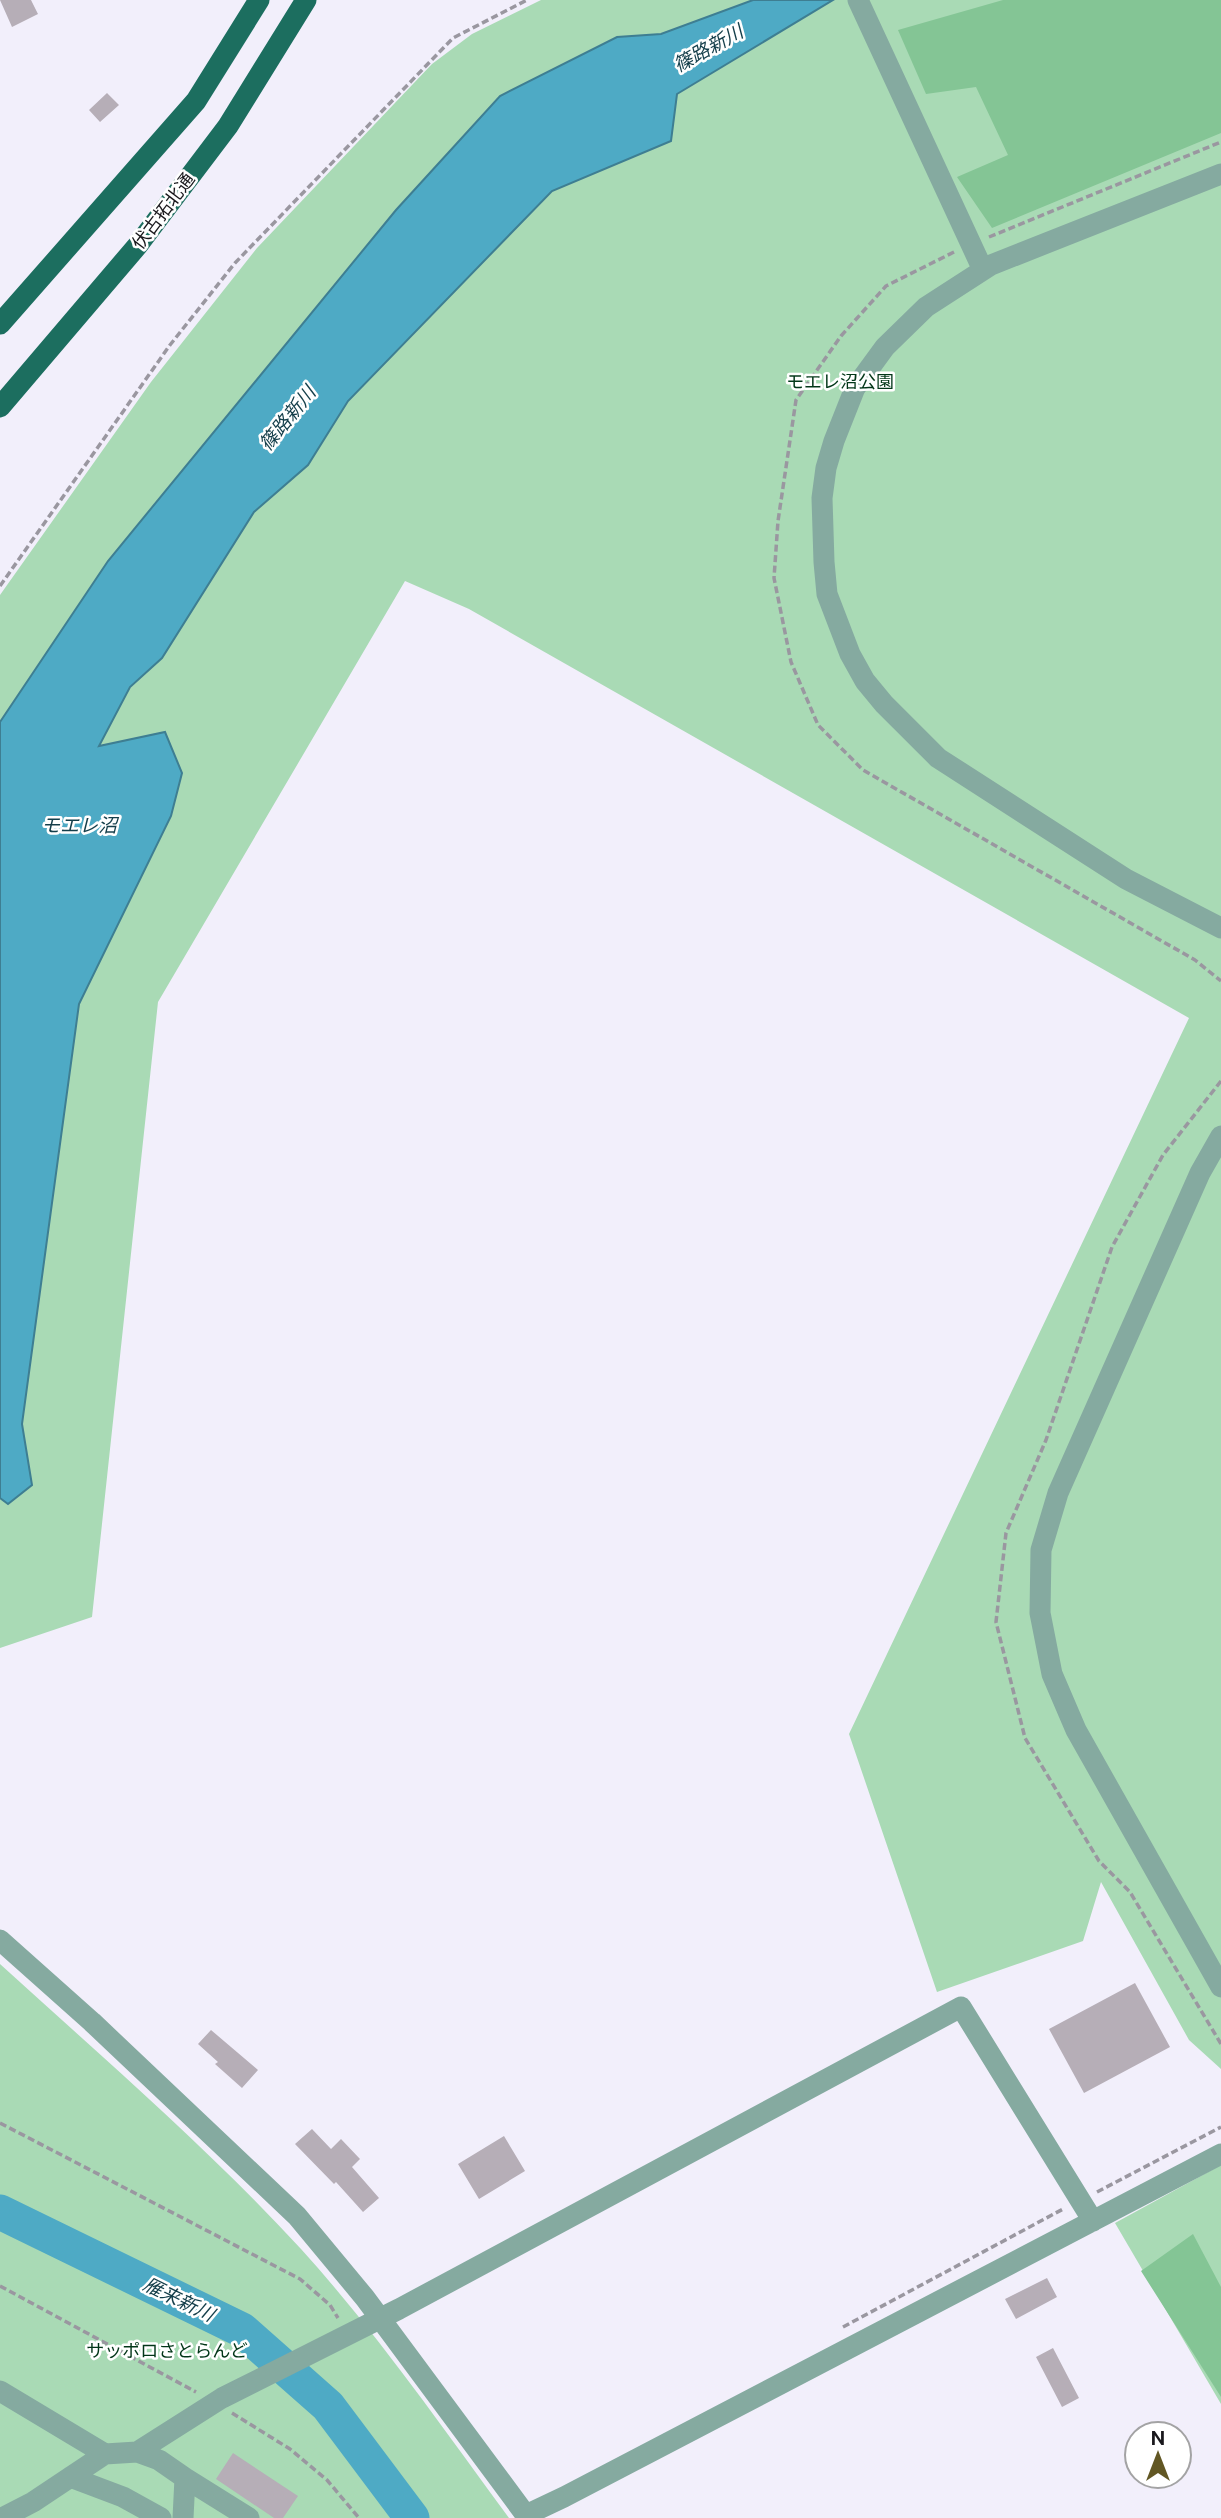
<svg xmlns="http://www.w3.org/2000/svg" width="1221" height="2518" viewBox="0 0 1221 2518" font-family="'Public Sans','Noto Sans JP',sans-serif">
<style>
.green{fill:#a9dab5}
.forest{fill:#84c595}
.water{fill:#4eaac5;stroke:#3e7e92;stroke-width:2}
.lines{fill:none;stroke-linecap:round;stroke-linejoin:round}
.river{stroke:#4eaac5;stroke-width:35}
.building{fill:#b6aeb7}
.path{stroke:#9a97a0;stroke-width:3.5;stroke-dasharray:7 3.5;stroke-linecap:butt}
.minor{stroke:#85aaa0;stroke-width:21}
.major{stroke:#1c6e5f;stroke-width:21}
.labels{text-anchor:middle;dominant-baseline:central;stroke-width:5;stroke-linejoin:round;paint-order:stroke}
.street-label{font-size:18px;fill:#19181c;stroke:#fff}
.park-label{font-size:18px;fill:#023618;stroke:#fff}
.water-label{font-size:19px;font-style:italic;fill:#143e4a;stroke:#fff}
</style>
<rect width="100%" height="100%" fill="#f2effb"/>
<path class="green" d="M541,0H1221V2069L1189,2040L1101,1882L1083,1941L937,1992L849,1734L1189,1018L469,609L405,581L158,1002L92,1617L0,1648V595L151,382L257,248L432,64L472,34Z
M0,1964C102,2057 207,2147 301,2249C377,2333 442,2427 509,2518H0Z
M1221,2165V2404L1115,2223Z"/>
<path class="forest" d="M1003,0H1221V133L992,228L957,177L1008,155L976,87L926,94L898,30Z
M1193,2234L1221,2287V2397L1141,2271Z"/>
<path class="water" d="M753,0H833L677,94L671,141L552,191L348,401L308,465L254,512L162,658L130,687L99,746L165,732L182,773L171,816L79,1004L22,1424L32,1485L8,1504L0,1498V722L108,561L396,210L500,96L617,37L661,34Z"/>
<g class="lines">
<path class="river" d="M0,2212L242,2330L328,2406L412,2518"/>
</g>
<path class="building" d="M0,0H31L38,14L12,27Z
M107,93L119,105L100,122L89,110Z
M1135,1983L1170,2047L1084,2093L1049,2029Z
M211,2030L258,2070L242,2088L215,2064L218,2062L198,2044Z
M312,2129L331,2149L341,2139L360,2159L352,2167L379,2198L363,2212L336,2182L334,2184L295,2144Z
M504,2136L525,2171L479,2199L458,2164Z
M1047,2278L1057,2297L1016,2319L1005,2299Z
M1053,2348L1079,2398L1062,2407L1036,2357Z
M233,2453L298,2496L283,2518H274L216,2479Z"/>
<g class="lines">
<path class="path" d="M989,237L1221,142
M954,252L886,286L841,336L796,400L778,521L774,578L791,662L818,725L863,770L1195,960L1221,981
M0,586L170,345L235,263L453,38L527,0
M1221,1081L1163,1155L1112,1247L1046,1440L1006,1533L996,1622L1025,1738L1099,1861L1130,1892L1221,2044
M0,2123L300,2279L330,2305L338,2318
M1097,2192L1221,2127
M0,2286L196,2392
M843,2327L1065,2208
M232,2413L290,2449L327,2480L359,2518"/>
<path class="minor" d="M858,0L983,270
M1221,174L991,265L926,307L885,347L855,388L834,441L826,468L822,498L824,562L827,594L850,654L865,681L884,704L938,758L1126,879L1221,928
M1221,1136L1200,1173L1058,1493L1041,1550L1040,1613L1052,1674L1076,1730L1221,1987
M0,1940L92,2022L297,2216L365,2298L528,2518
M0,2391L105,2454
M137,2452L159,2460L185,2478L249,2518
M70,2477L123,2497L161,2518
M526,2515L564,2497L1221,2154
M2,2518L33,2502L105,2454L137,2452L222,2398L399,2309L961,2007L1093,2221
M183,2518L185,2478"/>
<path class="major" d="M0,324L196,101L259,0
M0,407L138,245L228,126L306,0"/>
</g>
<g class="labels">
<g class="street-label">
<text transform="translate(163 211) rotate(-53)">伏古拓北通</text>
</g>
<g class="park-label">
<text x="840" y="381">モエレ沼公園</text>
<text x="167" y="2350">サッポロさとらんど</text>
</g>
<g class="water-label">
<text transform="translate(708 48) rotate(-29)">篠路新川</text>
<text transform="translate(287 418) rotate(-51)">篠路新川</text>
<text x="79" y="825">モエレ沼</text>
<text transform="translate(179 2299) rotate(26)">雁来新川</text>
</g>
</g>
<g transform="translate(1158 2455)"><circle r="33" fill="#ffffff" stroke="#a3a3a4" stroke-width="2"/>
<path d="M0-5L12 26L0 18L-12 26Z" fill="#625724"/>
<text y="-10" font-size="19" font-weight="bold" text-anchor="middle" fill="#19181c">N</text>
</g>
</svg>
